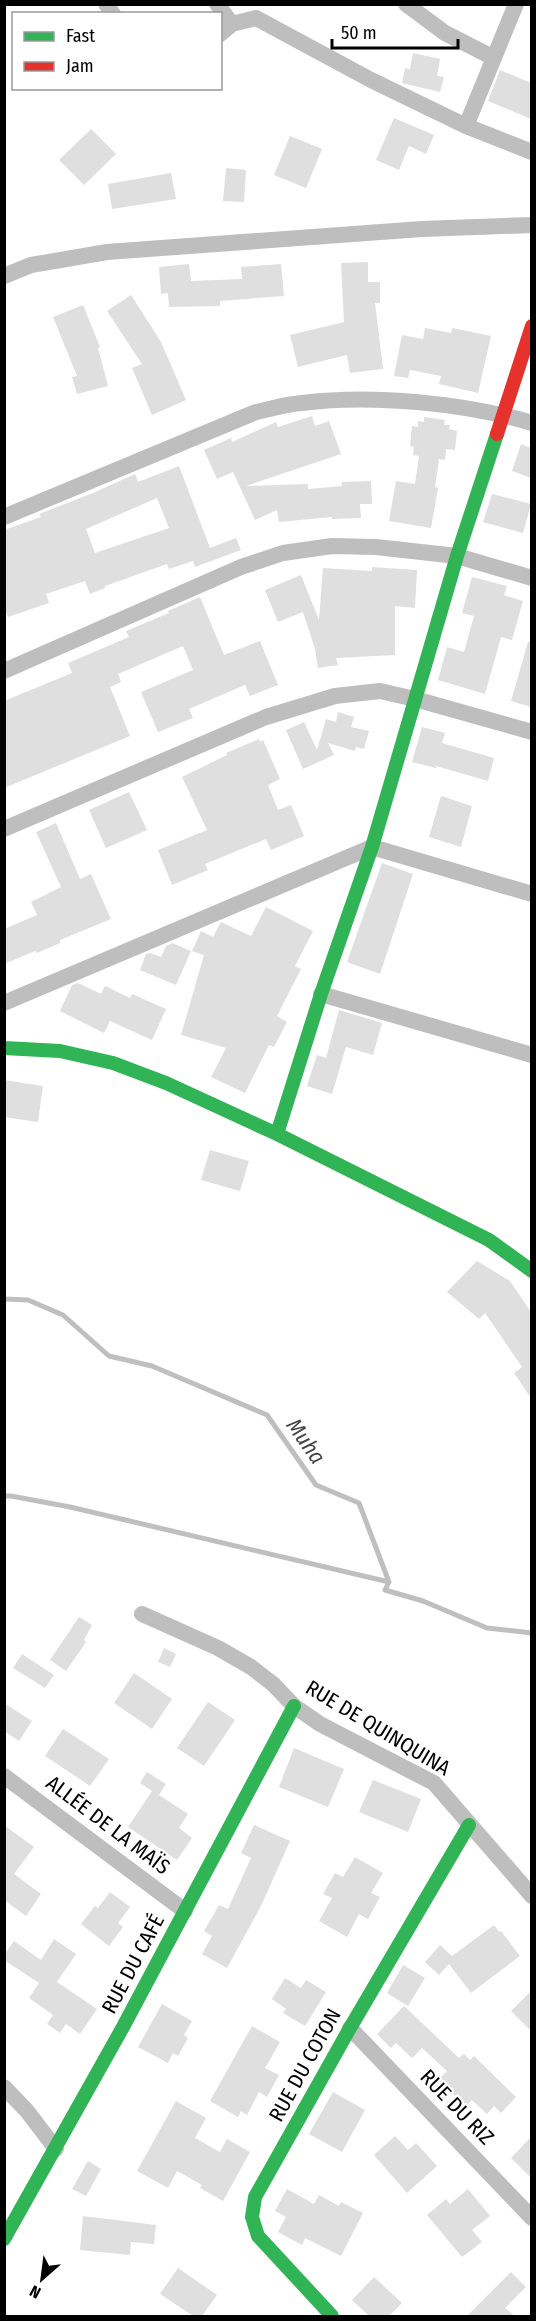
<svg xmlns="http://www.w3.org/2000/svg" width="536" height="2321" viewBox="0 0 536 2321" font-family="'Fira Sans Condensed',sans-serif">
<style>
.lines{fill:none;stroke-linecap:round;stroke-linejoin:round}
.stream{stroke:#bfbfbf;stroke-width:5}
.building{fill:#dfdfdf;fill-rule:evenodd}
.street{stroke:#bebebe;stroke-width:16}
.fast{stroke:#30b455;stroke-width:14}
.jam{stroke:#e5322d;stroke-width:14}
.labels{text-anchor:middle;dominant-baseline:central;stroke-width:4.5;stroke-linejoin:round;paint-order:stroke}
.street-label{font-size:21px;fill:#000;stroke:#fff}
.water-label{font-size:22px;font-style:italic;fill:#444;stroke:#fff}
</style>
<rect width="100%" height="100%" fill="#fff"/>
<g class="lines">
<path class="stream" d="M4,1299L28,1300L63,1315L109,1356L152,1366L267,1415L316,1485L359,1503L389,1582L385,1590L423,1601L487,1628L532,1633
M4,1496H11L70,1507L389,1582"/>
</g>
<path class="building" d="M413,53L440,59L437,76L444,77L440,92L402,83L405,68L410,69Z
M500,70L531,83V119L488,101Z
M394,118L434,135L426,154L409,146L399,170L376,160Z
M91,129L116,154L84,185L59,160Z
M290,136L322,149L306,188L274,175Z
M226,168L246,170L244,202L223,201Z
M171,173L176,199L112,209L108,184Z
M368,262V282H380V303H375L383,369L350,373L347,355L298,367L290,335L344,322L341,263Z
M189,264L191,281L242,279L241,267L281,264L284,296L220,301V306L169,307L168,293L161,294L159,267Z
M131,295L161,342L186,400L152,415L132,368L142,364L107,311Z
M83,305L100,347L98,348L108,386L77,394L72,377L77,376L53,317Z
M425,328L451,333L452,328L491,336L478,393L439,384L441,376L410,370L408,378L394,376L402,335L423,339Z
M312,416L315,426L329,421L341,454L246,486L308,484V489L342,486V482L371,481L372,504H360L361,518L332,519V517L279,522L277,510L255,520L233,472L217,479L204,450L231,438L232,442L276,422L278,427Z
M424,417L445,420L444,425H450L449,429L457,431L455,450L446,449L445,460L439,459L435,487L438,488L431,528L389,521L396,481L415,484L419,456L413,455L414,447L410,446L412,426L418,427V421L424,422Z
M521,444L531,448V478L512,471Z
M179,466L210,548L236,538L241,550L195,567L193,561L169,569L167,564L105,586V588L90,594L85,581L46,594L49,603L8,617L4,607V530L41,517L39,514L93,493L135,474L138,482ZM157,498L169,528L95,553L86,529Z
M492,494L531,504L523,533L483,522Z
M372,567L417,570L415,608L395,606V655L336,658L338,665L318,668L315,649L303,612L278,622L265,590L301,575L319,620L323,568L372,571Z
M472,577L507,586L504,595L523,601L512,640L501,637L485,694L438,680L447,647L464,652L474,616L462,613Z
M200,597L224,655L260,641L278,685L250,696L245,685L189,709L193,718L158,732L141,692L193,670L183,646L118,674L121,682L110,687L130,736L4,788V701L72,673L68,663L129,637L126,631L169,613L168,611Z
M528,642H531V707L511,701Z
M338,712L354,717L351,727L369,731L364,749L356,747L355,751L328,743L334,755L303,769L286,730L304,722L317,750L326,719L336,722Z
M422,727L445,733L442,743L494,758L488,781L436,766V768L412,762Z
M259,739L260,742L263,740L280,779L268,785L278,810L291,805L304,836L271,850L266,839L205,864L208,870L172,885L158,850L207,830L182,777L227,755L226,753Z
M129,792L147,830L106,848L89,810Z
M441,796L472,806L461,847L429,837Z
M56,823L80,879L91,874L111,919L60,940V943L37,953L35,951L4,964V929L37,915L31,902L61,887L36,832Z
M382,863L413,874L380,974L347,962Z
M266,907L313,931L295,966L301,969L277,1016L287,1022L274,1047L269,1045L245,1093L211,1077L226,1048L181,1035L204,955L192,951L201,931L213,937L221,922L251,936Z
M172,943L191,951L176,985L140,970L146,954L150,953L161,957L166,946Z
M78,983L101,994L105,986L130,998L132,994L166,1009L152,1040L110,1021L104,1033L60,1011L72,985Z
M339,1010L382,1023L373,1055L346,1047L332,1094L307,1086L317,1055L326,1058Z
M4,1080L43,1086L38,1122L4,1117Z
M210,1150L249,1161L240,1191L201,1180Z
M477,1261L510,1281L531,1312V1398L514,1373L522,1367L485,1313L479,1319L447,1292Z
M79,1617L92,1625L84,1640L86,1642L66,1671L50,1660Z
M164,1648L176,1654L170,1667L158,1662Z
M22,1654L54,1675L45,1688L13,1668Z
M134,1673L172,1699L152,1729L114,1703Z
M208,1702L235,1720L204,1766L177,1748Z
M4,1703L32,1721L19,1741L4,1731Z
M63,1729L109,1759L90,1786L45,1756Z
M294,1748L344,1769L328,1807L279,1787Z
M147,1772L166,1784L159,1795L188,1814L179,1828L192,1838L177,1860L128,1827L152,1791L140,1783Z
M373,1780L421,1799L408,1832L359,1812Z
M4,1825L34,1847L14,1874L41,1894L26,1916L4,1900Z
M254,1825L290,1841L261,1906L227,1968L202,1954L212,1936L204,1931L219,1905L228,1909L251,1858L241,1853Z
M355,1857L383,1873L371,1893L380,1897L368,1919L359,1914L347,1937L319,1921L332,1898L323,1894L335,1873L343,1877Z
M110,1892L130,1907L118,1923L123,1927L109,1946L81,1924L95,1906L98,1908Z
M494,1925L499,1932L501,1931L520,1956L471,1993L449,1964L439,1975L425,1962L440,1945L452,1956Z
M54,1939L76,1954L57,1982L97,2009L80,2034L66,2024L60,2033L47,2024L53,2015L29,1998L39,1983L4,1960V1955L14,1941L41,1960Z
M403,1965L425,1978L408,2006L387,1993Z
M285,1978L301,1988L306,1980L326,1992L305,2026L283,2013L286,2009L272,1999Z
M531,1991V2031L511,2011Z
M162,2004L192,2021L184,2035L188,2038L178,2056L173,2053L168,2063L138,2047Z
M404,2006L459,2058L464,2054L470,2060L474,2056L516,2097L501,2113L494,2106L487,2114L472,2100L466,2106L438,2080L447,2071L422,2048L412,2058L396,2043L391,2048L377,2034Z
M252,2026L280,2042L265,2068L279,2075L267,2097L259,2092L247,2115L241,2111L238,2117L210,2101Z
M333,2092L365,2110L342,2152L309,2134Z
M176,2101L206,2118L195,2138L220,2152L227,2139L250,2152L223,2201L200,2188L202,2185L177,2171L168,2188L137,2171Z
M395,2136L408,2150L416,2143L437,2166L407,2193L374,2155Z
M531,2137V2178L511,2158Z
M88,2161L101,2169L86,2196L72,2189Z
M287,2189L314,2204L319,2195L339,2206L341,2202L363,2213L341,2256L305,2238L302,2245L278,2232L286,2217L275,2211Z
M468,2189L490,2216L472,2230L482,2242L462,2257L427,2215L446,2199L450,2204Z
M83,2216L156,2225L154,2244L131,2242L130,2255L80,2250Z
M178,2268L217,2295L202,2316H193L160,2294Z
M511,2272L526,2287L505,2308L515,2316H467Z
M374,2277L402,2303L389,2316H369L352,2300Z"/>
<g class="lines">
<path class="street" d="M106,4L113,14
M217,4L232,24
M406,4L445,33L494,58
M220,34L232,24L256,18L371,80L466,126L532,152
M466,126L516,4
M4,276L31,265L107,252L422,229L532,225
M4,517L256,412C271,409 286,404 302,403C371,394 464,403 532,423
M4,671L241,567L283,553L332,546L376,547L457,556L532,578
M4,829L266,717L335,696L380,691L415,699L532,732
M321,994L532,1055
M4,1003L372,847L532,894
M142,1614L218,1648L251,1667L273,1684L294,1706L320,1724L434,1783L532,1896
M4,1776L185,1911
M350,2028L532,2218
M4,2087L27,2111L56,2149"/>
<path class="fast" d="M4,1048L60,1051L113,1063L166,1083L277,1134L489,1240L532,1271
M277,1134L321,994L372,847L457,556L497,434
M4,2239L123,2027L294,1706
M332,2316L258,2236L252,2217L255,2197L350,2028L469,1825"/>
<path class="jam" d="M497,434L532,326"/>
</g>
<g class="labels">
<g class="street-label">
<text transform="translate(378 1728) rotate(31)">RUE DE QUINQUINA</text>
<text transform="translate(108 1825) rotate(37)">ALLÉE DE LA MAÏS</text>
<text transform="translate(133 1964) rotate(-62)">RUE DU CAFÉ</text>
<text transform="translate(305 2065) rotate(-61)">RUE DU COTON</text>
<text transform="translate(457 2107) rotate(46)">RUE DU RIZ</text>
</g>
<g class="water-label">
<text transform="translate(306 1441) rotate(55)">Muha</text>
</g>
</g>
<rect width="536" height="2321" fill="none" stroke="#000000" stroke-width="12"/>
<rect x="12" y="12" width="210" height="78" fill="#ffffff" stroke="#999999" stroke-width="1.5"/>
<rect x="24" y="32" width="30" height="9" fill="#30b455" stroke="#999999" stroke-width="1.5"/>
<text x="66" y="42" font-size="18" fill="#000000">Fast</text>
<rect x="24" y="62" width="30" height="9" fill="#e5322d" stroke="#999999" stroke-width="1.5"/>
<text x="66" y="72" font-size="18" fill="#000000">Jam</text>
<g transform="translate(42 2279) rotate(208)" stroke="#ffffff" stroke-width="4.5" paint-order="stroke">
<path d="M0-4.5L10 22L0 15L-10 22Z" fill="#000000"/>
<text y="-9" font-size="16" font-weight="bold" text-anchor="middle" fill="#000000">N</text>
</g>
<path d="M332 39v9h126v-9" fill="none" stroke="#000000" stroke-width="3"/>
<text x="341" y="39" font-size="18" fill="#000000" stroke="#ffffff" stroke-width="4.5" paint-order="stroke">50 m</text>
</svg>
